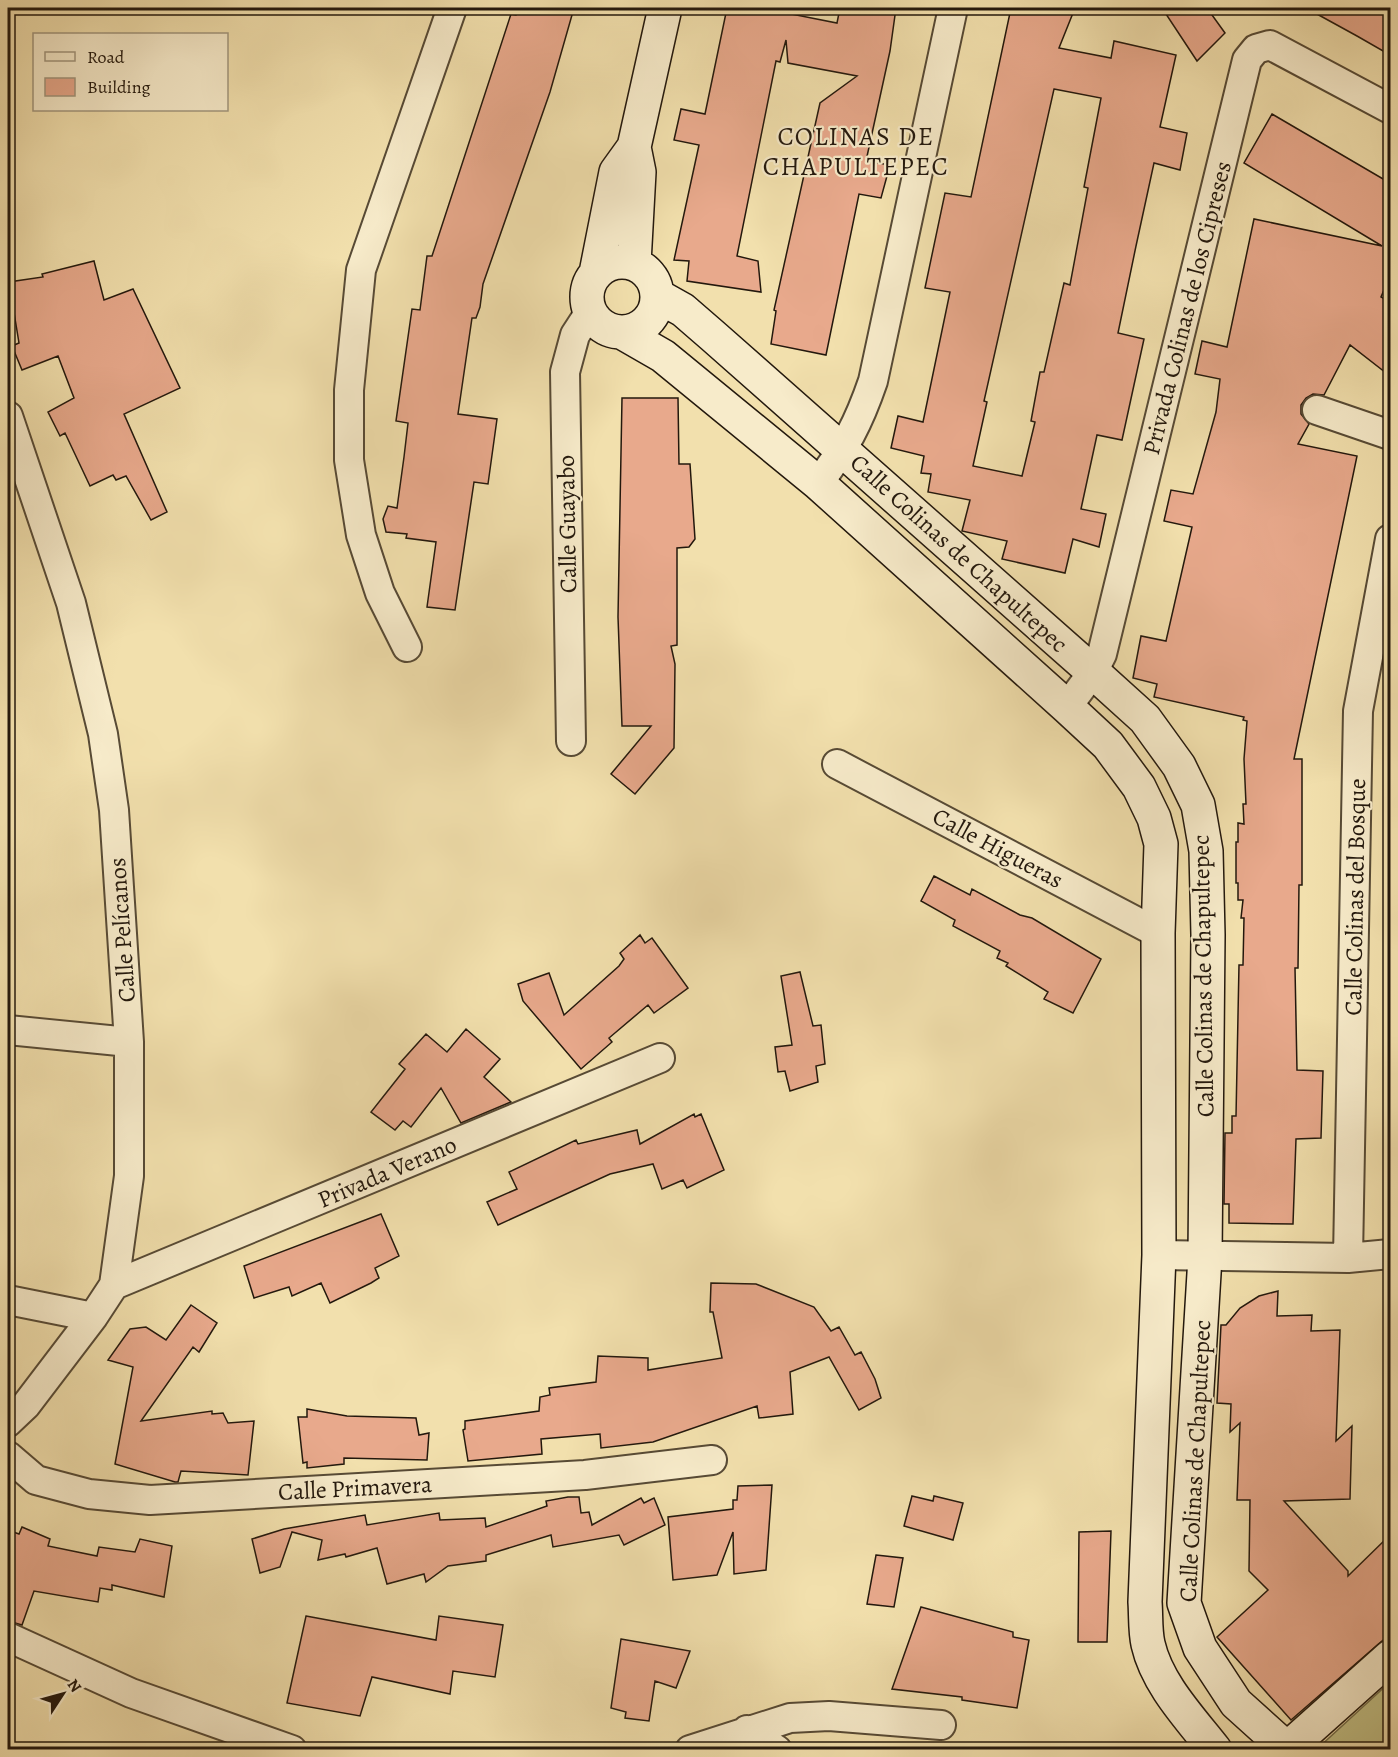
<svg xmlns="http://www.w3.org/2000/svg" width="1398" height="1757" viewBox="0 0 1398 1757" font-family="Alegreya,serif">
<style>
.green{fill:#c2c085;stroke:#726c49;stroke-width:1.5}
.building{fill:#e8a98c;stroke:#23180d;stroke-width:1.5;fill-rule:evenodd}
.lines{fill:none;stroke-linecap:round;stroke-linejoin:round}
.street-casing{stroke:#574a35;stroke-width:32}
.secondary-casing{stroke:#23180d;stroke-width:36}
.street{stroke:#f7ebca;stroke-width:28}
.secondary{stroke:#f7ebca;stroke-width:33}
.labels{text-anchor:middle;dominant-baseline:central;stroke-width:4.5;stroke-linejoin:round;paint-order:stroke}
.street-label{font-size:24px;fill:#23180d;stroke:#f7ebca}
.neighbourhood-label{font-size:26px;letter-spacing:1.5px;fill:#23180d;stroke:#f7ebca}
</style>
<rect width="100%" height="100%" fill="#f2e0ad"/>
<filter id="stains"><feTurbulence type="fractalNoise" baseFrequency=".00333" numOctaves="4"/><feColorMatrix values="0 0 0 0 .2 0 0 0 0 .09 0 0 0 0 .02 0 0 0 .5 -.17"/></filter>
<radialGradient id="worn" r=".72"><stop offset=".6" stop-color="#630" stop-opacity="0"/><stop offset="1" stop-color="#630" stop-opacity=".3"/></radialGradient>
<path class="green" d="M1390,1682V1749H1317Z"/>
<path class="building" d="M519,8H574L550,92L483,284L480,307L476,318H472L458,414L497,419L488,484L474,482L455,610L427,607L436,542L406,538L407,534L386,532L383,519L388,506L397,508L404,457L408,423L396,421L412,309L420,310L427,256H432L511,14L516,15Z
M727,8H787L786,13L837,23L840,8H896L890,51L866,161L890,165L881,198L859,194L826,355L771,344L776,311L774,310L820,103L857,76L788,63L786,40L780,62L776,61L737,256L758,261L761,292L687,281L689,261L674,260L699,145L674,140L681,109L705,114Z
M1011,8H1075L1059,48L1111,58L1114,41L1176,55L1160,127L1187,133L1180,170L1154,163L1136,246L1118,333L1144,339L1122,440L1097,435L1081,509L1106,514L1099,547L1073,539L1065,573L1002,559L1007,541L962,531L970,500L928,492L931,474L921,473L924,456L891,448L898,416L923,422L950,292L925,288L945,193L971,197ZM1054,89L1101,98L1084,187L1088,188L1070,285L1064,283L1044,372H1040L1031,421L1035,422L1022,476L973,466L987,402L984,401Z
M1162,8H1207L1225,33L1197,61Z
M1306,8H1390V55L1357,36Z
M1272,114L1390,183V276L1381,297L1390,302V376L1350,345L1324,395L1313,394L1306,398L1301,405V414L1309,424L1298,444L1357,456L1294,759H1302V885H1299L1298,968H1295L1297,1070L1323,1071L1321,1138L1296,1139L1293,1224L1229,1223V1204H1224L1225,1133H1232V1116H1236L1239,965H1243L1244,918H1241L1243,900H1238V883H1236V842H1238V823L1244,824L1243,804H1246L1244,759L1247,721L1243,720L1244,717L1154,697L1157,684L1133,678L1141,636L1166,641L1192,527L1164,521L1171,490L1193,494L1216,412L1220,379L1195,374L1202,341L1227,347L1254,219L1382,246L1244,163Z
M94,261L104,300L133,289L180,388L124,414L167,512L151,520L126,476L116,480L113,475L90,486L65,433L60,436L48,412L74,398L58,356L22,370L12,346L19,343L9,282L43,277L42,274Z
M622,398H678L679,464H690L695,539L689,547L677,548V645L671,646L675,664L674,748L635,794L611,774L651,726H622L618,617Z
M934,876L970,895L972,889L1020,915L1032,918L1101,959L1073,1013L1044,999L1048,992L1006,966L1008,963L997,958L1000,951L953,926L955,920L921,901Z
M640,935L645,943L652,938L688,988L654,1013L648,1005L609,1038L612,1042L581,1069L523,1001L518,984L549,973L564,1015L619,966L624,959L620,953Z
M800,972L813,1026L821,1025L825,1064L816,1066L818,1082L790,1091L785,1071L778,1072L775,1047L792,1045L781,976Z
M466,1029L500,1059L484,1077L511,1102L461,1123L441,1088L411,1127L403,1121L395,1130L371,1112L405,1069L399,1064L426,1034L447,1052Z
M694,1114L695,1117L701,1114L724,1170L687,1188L683,1180L662,1189L653,1164L610,1174L498,1225L487,1202L517,1189L509,1172L576,1140L578,1144L637,1130L640,1144Z
M381,1214L399,1256L375,1268L379,1278L371,1283L330,1303L321,1283L292,1296L289,1287L254,1298L244,1266Z
M711,1283L756,1284L814,1307L831,1331L839,1327L855,1355L861,1352L875,1379L881,1398L859,1410L829,1357L790,1372L793,1414L759,1418L757,1406L653,1442L601,1448L600,1434L541,1439L542,1454L468,1461L463,1430L465,1429V1421L539,1411L540,1397L550,1395L549,1388L596,1382L598,1356L648,1358V1370L722,1358L713,1312H710Z
M1278,1291L1277,1316L1312,1315L1311,1331L1340,1330L1336,1441L1352,1426L1350,1499L1284,1501L1348,1571V1576L1390,1535V1634L1291,1720L1217,1637L1268,1590L1249,1571L1250,1500H1237L1240,1423L1230,1432L1231,1404L1217,1403L1221,1325H1226L1240,1308L1259,1296Z
M191,1305L217,1323L199,1352L193,1347L141,1421L212,1411V1414L223,1413L228,1423L254,1421L248,1475L181,1471L178,1482H175L115,1464L133,1367L108,1360L130,1329L146,1327L166,1340Z
M307,1409L347,1416L416,1418L419,1435L429,1433L427,1460L344,1458V1464L307,1468V1462L303,1463L298,1417H307Z
M772,1485L766,1570L734,1574L733,1532L717,1575L673,1580L668,1517L733,1509V1500H737L738,1486Z
M912,1496L933,1501L934,1496L963,1503L953,1540L904,1526Z
M568,1497H579L581,1513L589,1512L592,1525L641,1498L644,1503L654,1498L665,1525L624,1545L619,1535L553,1547L551,1535L486,1555V1561L448,1566L426,1582L424,1574L387,1584L377,1548L346,1557L345,1554L318,1560L322,1540L292,1532L280,1567L260,1573L252,1539L284,1529L365,1515L367,1525L439,1513L440,1520L485,1518L486,1527L547,1506L546,1501Z
M22,1527L50,1539L48,1546L97,1556L99,1547L135,1552L140,1539L172,1546L164,1597L112,1585V1590L100,1588L98,1602L34,1591L22,1625L8,1621V1530L19,1534Z
M1111,1531L1107,1642H1078L1079,1532Z
M876,1555L903,1558L894,1607L867,1604Z
M921,1607L1013,1632V1637L1029,1640L1017,1708L962,1700V1697L892,1689Z
M306,1616L436,1640L439,1616L503,1625L495,1677L453,1671L450,1694L372,1677L360,1716L287,1703Z
M621,1639L690,1651L676,1688L655,1681L649,1721L625,1718L626,1712L611,1708Z"/>
<g class="lines">
<defs>
<path id="street" d="M1317,410L1390,435
M8,416L71,603L103,734L114,810L129,1042V1176L114,1285L93,1317L26,1405L8,1422
M818,483C845,449 859,422 873,381L953,8
M407,647L380,593L361,535L349,460V390L361,270L452,8
M1067,707L1093,672L1102,654L1247,60L1256,49L1270,45L1390,109
M571,741L565,372L575,335L590,312
M837,764L1158,933
M8,1030L129,1042
M1159,1255L1348,1258L1390,1254
M1348,1258L1358,711L1390,539
M114,1285L660,1058
M8,1300L93,1317
M8,1456L36,1480L89,1494L150,1500L585,1475L712,1460
M8,1637L131,1693L292,1750
M747,1730L777,1750
M690,1750L790,1718L829,1716L941,1725"/>
<path id="secondary" d="M634,147L639,172L634,263
M587 297a35 35 0 1 1 70 0a35 35 0 1 1-70 0Z
M596,273L616,172L634,147L665,8
M658,296L683,310L713,336L1093,672L1145,719L1179,766L1198,805L1206,851L1208,935L1205,1257L1184,1603L1200,1648L1236,1703L1287,1749L1390,1657
M623,333L663,356L818,483L1067,707L1108,745L1139,787L1154,818L1161,844L1158,933L1159,1255L1145,1602C1146,1615 1145,1631 1148,1644C1157,1684 1190,1718 1215,1750"/>
</defs>
<use href="#street" class="street-casing"/>
<use href="#secondary" class="secondary-casing"/>
<use href="#street" class="street"/>
<use href="#secondary" class="secondary"/>
</g>
<g class="labels">
<g class="street-label">
<text transform="translate(1187 308) rotate(-76)">Privada Colinas de los Cipreses</text>
<text transform="translate(567 524) rotate(-91)">Calle Guayabo</text>
<text transform="translate(959 553) rotate(42)">Calle Colinas de Chapultepec</text>
<text transform="translate(998 848) rotate(28)">Calle Higueras</text>
<text transform="translate(1355 897) rotate(-89)">Calle Colinas del Bosque</text>
<text transform="translate(122 930) rotate(-94)">Calle Pelícanos</text>
<text transform="translate(1203 976) rotate(-91)">Calle Colinas de Chapultepec</text>
<text transform="translate(387 1172) rotate(-23)">Privada Verano</text>
<text transform="translate(1195 1461) rotate(-87)">Calle Colinas de Chapultepec</text>
<text transform="translate(355 1488) rotate(-3)">Calle Primavera</text>
</g>
<g class="neighbourhood-label">
<text x="856" y="136">COLINAS DE<tspan x="856" dy="30">CHAPULTEPEC</tspan></text>
</g>
</g>
<rect width="1398" height="1757" fill="none" stroke="#f2e0ad" stroke-width="30"/>
<rect x="9" y="9" width="1380" height="1739" fill="none" stroke="#23180d" stroke-width="3"/>
<rect x="15" y="15" width="1368" height="1727" fill="none" stroke="#23180d" stroke-width="1.5"/>
<rect x="33" y="33" width="195" height="78" fill="#f7ebca" stroke="#a2977e" stroke-width="1.5"/>
<rect x="45" y="52" width="30" height="9" fill="#f7ebca" stroke="#a2977e" stroke-width="1.5"/>
<text x="87" y="63" font-size="18" fill="#23180d">Road</text>
<rect x="45" y="78" width="30" height="18" fill="#e8a98c" stroke="#a2977e" stroke-width="1.5"/>
<text x="87" y="93" font-size="18" fill="#23180d">Building</text>
<g transform="translate(63 1694) rotate(54)" stroke="#f7ebca" stroke-width="4.5" paint-order="stroke">
<path d="M0-4.5L10 22L0 15L-10 22Z" fill="#23180d"/>
<text y="-9" font-size="16" font-weight="bold" text-anchor="middle" fill="#23180d">N</text>
</g>
<rect width="100%" height="100%" filter="url(#stains)"/>
<rect width="100%" height="100%" fill="url(#worn)"/>
</svg>
